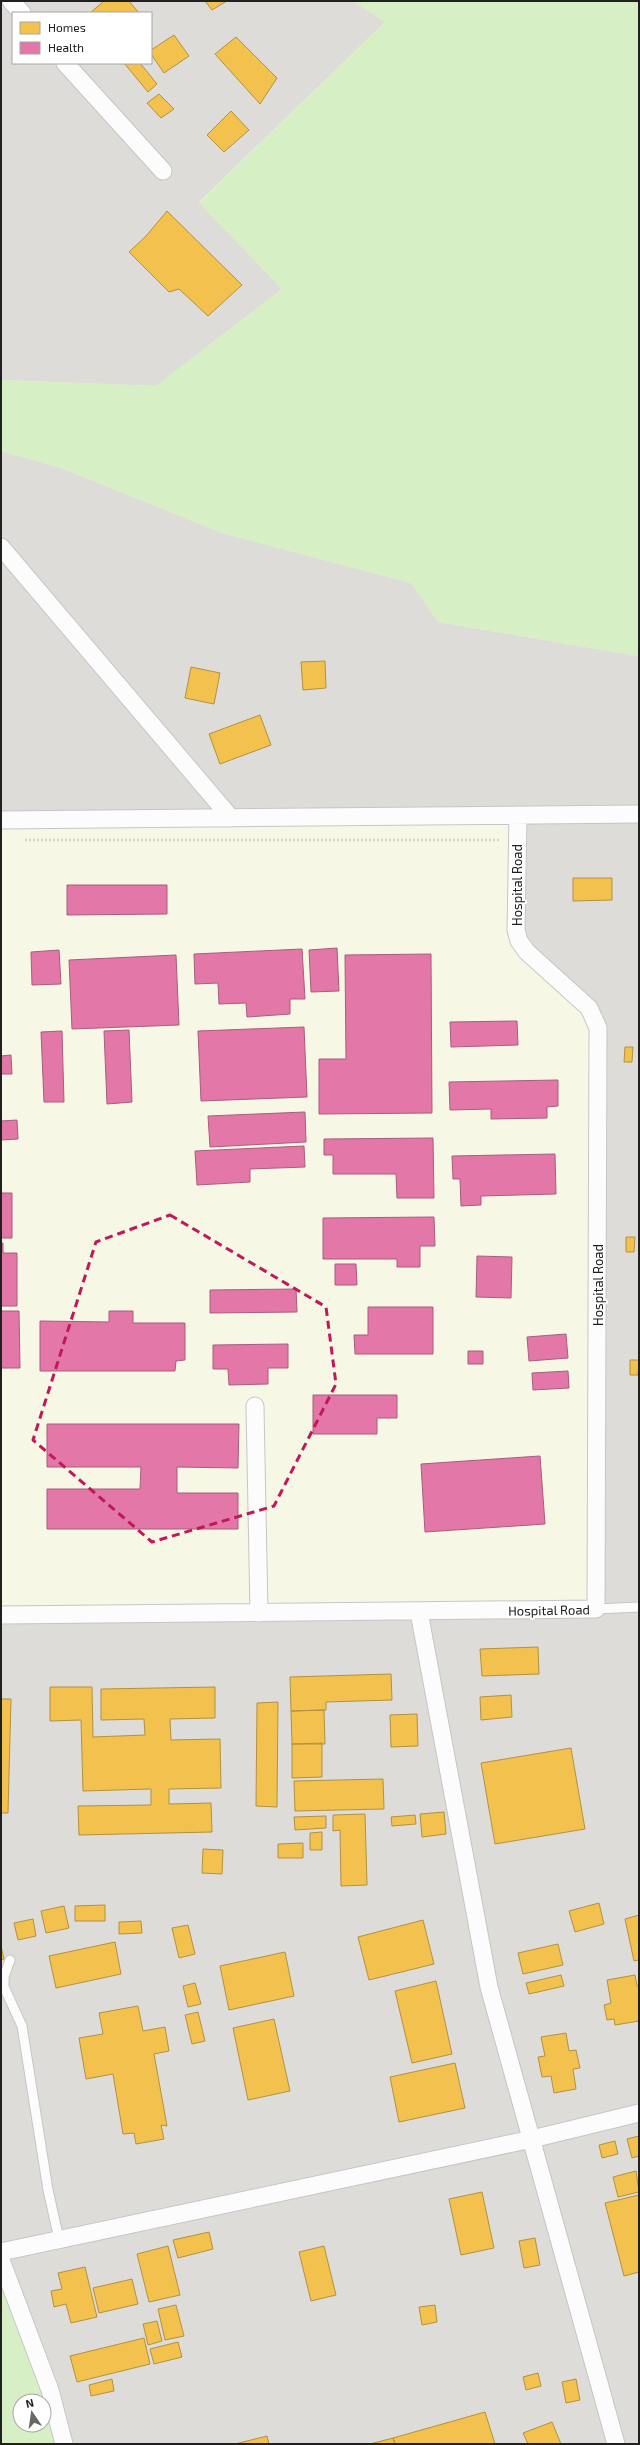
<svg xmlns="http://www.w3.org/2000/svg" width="640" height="2445" viewBox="0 0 640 2445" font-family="'Exo 2',sans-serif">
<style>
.residential{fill:#dddcd9;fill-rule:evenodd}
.education{fill:#f6f7e4}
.grass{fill:#d7efc4;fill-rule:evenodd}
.homes{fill:#f2c14e;stroke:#b39140}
.health{fill:#e377a8;stroke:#a85d7f}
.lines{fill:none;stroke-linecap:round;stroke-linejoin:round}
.service-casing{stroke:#c7c6c4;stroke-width:11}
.minor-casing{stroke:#c7c6c4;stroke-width:19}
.path{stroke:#dcceca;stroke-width:2.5;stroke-dasharray:2 2;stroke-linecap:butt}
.service{stroke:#fcfcfc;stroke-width:9}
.minor{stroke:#fcfcfc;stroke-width:17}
.marked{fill:none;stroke:#c2185b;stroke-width:3;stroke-dasharray:8 5;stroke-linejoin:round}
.labels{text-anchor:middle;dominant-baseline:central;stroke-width:4;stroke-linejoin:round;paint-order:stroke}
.street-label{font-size:13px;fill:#202020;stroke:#fff}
</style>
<rect width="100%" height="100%" fill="#eeede8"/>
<path class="residential" d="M1,1H353L385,22L199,202L282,289L156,386L1,380ZM13,13H151V63H13Z
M1,451L61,468L222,533L411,583L438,622L639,656V2444H61L1,2261Z"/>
<path class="education" d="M516,816L515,930L593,1019L595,1607L1,1613V823Z"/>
<path class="grass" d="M353,1H639V656L438,622L411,583L222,533L61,468L1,451V380L156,386L282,289L199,203L385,22Z
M1,2261L61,2444H1ZM20,2401H44V2425H20Z"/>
<path class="homes" d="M104,1H129L139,13H90Z
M205,1H227L212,10Z
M174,35L189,56L164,73L151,54V50Z
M236,37L277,78L260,104L215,54Z
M124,63H140L157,84L148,92Z
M159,94L174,109L161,118L147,103Z
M231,111L249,130L224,152L207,135Z
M167,211L242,285L208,316L179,289L169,292L129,252L146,236Z
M325,661L326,688L303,690L301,662Z
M191,667L220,673L214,704L185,698Z
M260,715L271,745L220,764L209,734Z
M573,878H612V900L573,901Z
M625,1047H633L632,1062H624Z
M626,1237H635L634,1252H626Z
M630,1360H639L638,1375H630Z
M538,1647L539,1674L482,1676L480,1649Z
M391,1674L392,1700L326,1702V1710L291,1711L290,1677Z
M50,1687H92L93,1737L145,1735L144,1719L101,1720V1689L215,1687V1718L170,1719L171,1740L220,1739L221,1788L169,1789V1804L211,1803L212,1832L79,1835L78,1806L151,1805V1789L83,1791L81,1720L50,1721Z
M511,1695L512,1717L481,1720L480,1697Z
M1,1699H11L8,1813H1Z
M278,1702L277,1807L256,1806L257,1703Z
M324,1710L325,1744H292L291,1711Z
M417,1714L418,1746L391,1747L390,1715Z
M322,1743V1777L292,1778V1744Z
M571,1748L585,1829L495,1844L481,1763Z
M383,1779L384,1809L295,1811L294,1781Z
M444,1812L446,1834L422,1837L420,1814Z
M365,1814L367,1885L341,1886L340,1830L333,1831V1815Z
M415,1815L416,1824L392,1826L391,1817Z
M326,1816V1828L295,1830L294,1817Z
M322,1832V1850H310V1833Z
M303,1843V1858H278V1844Z
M203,1849L223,1850L222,1874L202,1873Z
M599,1903L604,1924L575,1932L569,1911Z
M105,1905V1921H75V1906Z
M64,1906L69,1928L46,1933L41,1911Z
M639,1915V1960L634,1961L625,1919Z
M33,1919L36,1936L18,1940L14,1923Z
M423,1920L434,1964L369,1980L358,1937Z
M141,1921L142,1933L119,1934V1922Z
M188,1925L195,1954L179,1958L172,1928Z
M115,1942L121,1974L56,1988L49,1956Z
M558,1944L563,1965L523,1974L518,1953Z
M1,1946L4,1959L1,1960Z
M285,1952L294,1996L229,2010L220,1966Z
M561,1975L564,1986L529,1994L526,1983Z
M635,1975L637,1986H639V2021L615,2025L614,2019L607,2020L604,2005L611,2003L607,1980Z
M436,1981L452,2054L412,2063L395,1991Z
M195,1983L201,2004L188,2007L183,1986Z
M138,2006L143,2031L165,2027L169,2051L154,2054L167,2126L161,2125L164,2139L136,2144L134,2133L123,2134L113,2074L86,2079L79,2038L103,2034L99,2013Z
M198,2012L205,2041L192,2044L185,2015Z
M274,2019L290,2091L248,2100L233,2028Z
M566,2033L569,2051L576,2050L580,2068L573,2069L576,2089L554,2093L551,2076L542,2077L538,2057L545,2056L541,2037Z
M455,2063L465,2108L399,2122L390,2077Z
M639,2136V2156L632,2158L627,2139Z
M615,2141L618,2154L602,2158L599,2145Z
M636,2171L639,2192L618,2197L613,2177Z
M482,2192L494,2248L461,2255L449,2199Z
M639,2195V2272L624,2276L605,2203Z
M209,2232L213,2249L178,2258L173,2240Z
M535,2238L540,2265L524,2268L519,2241Z
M168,2246L180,2295L149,2302L137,2254Z
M324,2246L336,2295L311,2301L299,2252Z
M85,2267L97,2317L71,2323L66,2304L54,2307L51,2291L62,2289L58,2273Z
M132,2279L138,2304L99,2313L93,2288Z
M176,2305L184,2336L165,2340L158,2309Z
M435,2305L437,2322L422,2325L419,2307Z
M157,2321L162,2341L148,2345L143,2324Z
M144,2338L150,2364L77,2382L70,2356Z
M178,2342L182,2357L154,2364L150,2349Z
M538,2373L541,2386L526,2390L523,2377Z
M112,2379L114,2391L91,2396L89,2385Z
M576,2379L580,2400L566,2403L562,2382Z
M485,2412L495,2444H395L393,2438Z
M552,2422L561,2444H528L523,2433Z
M267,2436L269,2444H235Z
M393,2438L395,2444H370Z"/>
<path class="health" d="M67,885H167V914L67,915Z
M337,948L339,991L311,992L309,950Z
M302,949L305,999H290V1014L247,1017L246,1003L219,1004L218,983L195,984L194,954Z
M59,950L61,984L32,985L31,952Z
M431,954L432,1113L319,1114V1059H346L345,955Z
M176,955L179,1025L72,1029L69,960Z
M517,1021L518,1045L451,1047L450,1022Z
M304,1027L307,1097L201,1101L198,1031Z
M129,1030L132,1102L107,1104L104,1031Z
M62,1031L64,1102H44L41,1032Z
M11,1055L12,1074H1V1056Z
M558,1080V1106L547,1107V1118L491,1119V1109L450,1110L449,1082Z
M305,1112L306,1142L210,1147L208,1116Z
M17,1120L18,1139L1,1140V1121Z
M433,1138L434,1198H397L396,1174H333V1155H324V1139Z
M304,1146L305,1167L250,1169V1182L197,1185L195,1151Z
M555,1154L556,1194L481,1196V1205L461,1206L460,1179H453L452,1156Z
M1,1193H12V1238H1Z
M434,1217L435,1246H420V1267H397V1259H323V1218Z
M1,1243H3V1253H17V1306H1Z
M477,1256L512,1257L511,1298L476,1297Z
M335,1264H356L357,1285H335Z
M296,1289L297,1312L210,1313V1290Z
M368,1307H433V1354H355L354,1335H368Z
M1,1311H19L20,1368H1Z
M109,1311H133V1323H185V1360L176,1361L175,1371H40V1321L109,1322Z
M566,1334L568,1358L529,1361L527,1337Z
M288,1344V1368H268V1384L229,1385L228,1369H213V1345Z
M468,1351H483V1364H468Z
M568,1371L569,1388L533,1390L532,1373Z
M313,1395H397V1418H377V1434H313Z
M47,1424H239L238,1468L177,1467V1493H238V1529H47V1489H140L141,1467H47Z
M540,1456L545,1524L425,1532L421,1464Z"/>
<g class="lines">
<defs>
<path id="service" d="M596,1609L639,1607
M10,1960L4,1977V1987L22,2026L48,2190L59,2239"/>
<path id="minor" d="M11,1L22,13
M65,63L163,171
M1,547L231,818
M1,820L639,814
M255,1406L259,1613
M419,1612L489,1987L616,2444
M1,1615L596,1609L598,1028L589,1008L527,952L519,941L516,930L518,815
M1,2252L532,2139L639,2113
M1,2260L50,2390L64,2444"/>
</defs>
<use href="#service" class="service-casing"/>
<use href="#minor" class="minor-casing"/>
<path class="path" d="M25,840H500"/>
<use href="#service" class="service"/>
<use href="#minor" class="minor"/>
</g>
<path class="marked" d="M170,1215L326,1307L336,1384L274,1506L152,1542L33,1440L96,1242Z"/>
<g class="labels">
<g class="street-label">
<text transform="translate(517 885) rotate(-90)">Hospital Road</text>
<text transform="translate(598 1285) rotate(-90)">Hospital Road</text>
<text transform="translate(549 1610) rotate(-1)">Hospital Road</text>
</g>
</g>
<rect width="640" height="2445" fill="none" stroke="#202020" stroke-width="4"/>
<rect x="12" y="12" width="140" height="52" fill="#ffffff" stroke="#a6a6a6"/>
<rect x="20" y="22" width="20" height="12" fill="#f2c14e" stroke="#a6a6a6"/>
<text x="48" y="32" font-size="12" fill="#202020">Homes</text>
<rect x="20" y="42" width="20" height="12" fill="#e377a8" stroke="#a6a6a6"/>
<text x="48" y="52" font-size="12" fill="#202020">Health</text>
<g transform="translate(32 2413) rotate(347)"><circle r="19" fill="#ffffff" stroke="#a6a6a6"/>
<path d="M0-3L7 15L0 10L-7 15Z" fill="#686866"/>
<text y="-6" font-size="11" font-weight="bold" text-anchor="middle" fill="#202020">N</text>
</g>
</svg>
